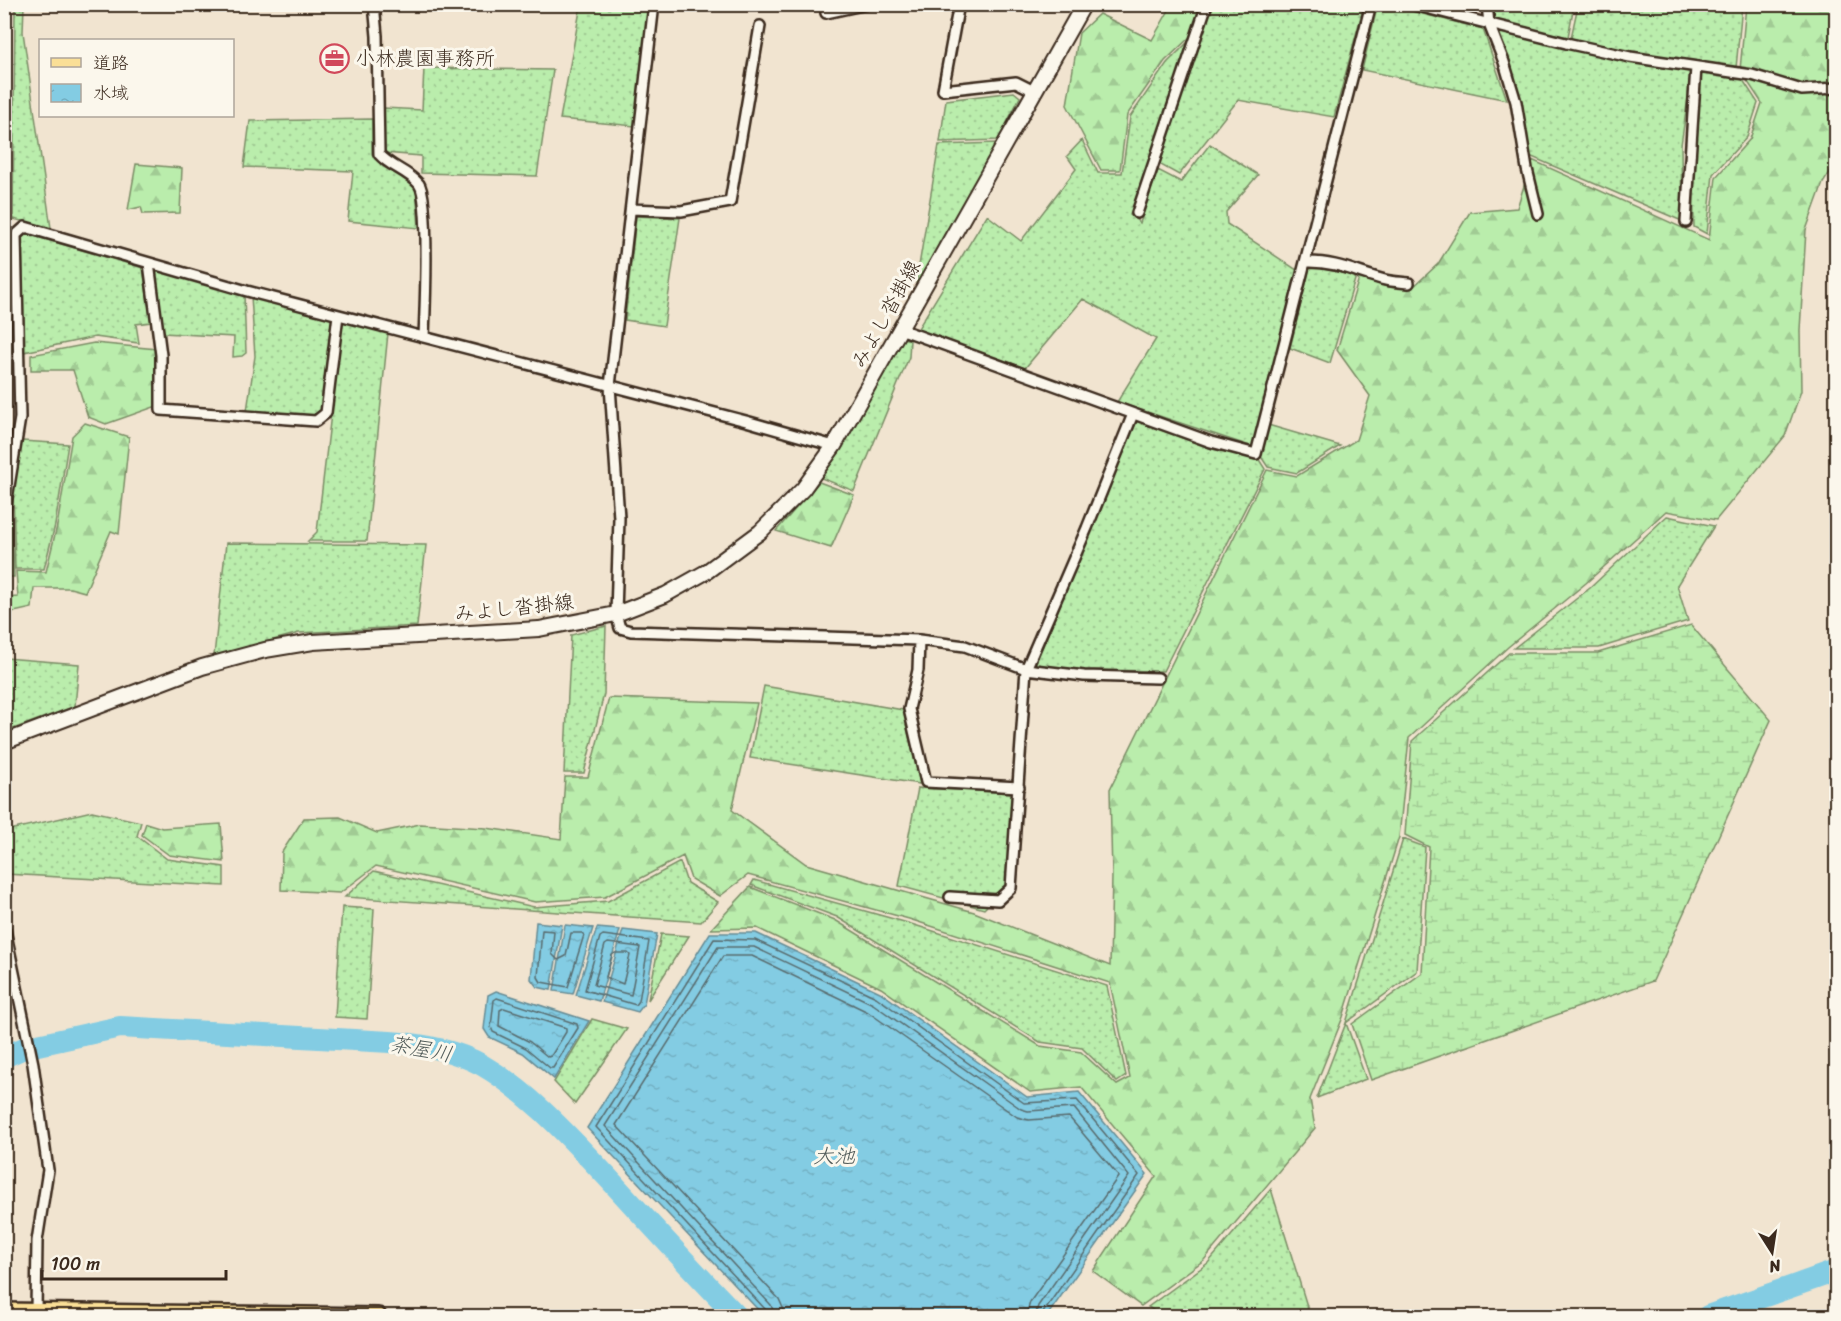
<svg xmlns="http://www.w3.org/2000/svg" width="1841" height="1321" viewBox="0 0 1841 1321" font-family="Sriracha,'Klee One',sans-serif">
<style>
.grass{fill:url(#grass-dots);stroke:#7a8c65;stroke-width:1.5}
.forest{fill:url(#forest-firs);stroke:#7a8c65;stroke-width:1.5}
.wetland{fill:url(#wetland-marsh);stroke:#7a8c65;stroke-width:1.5}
.water{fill:url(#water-ripples);stroke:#668b94;stroke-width:1.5}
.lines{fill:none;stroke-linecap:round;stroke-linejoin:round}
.shore{stroke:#586b6d;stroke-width:1.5}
.stream{stroke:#668b94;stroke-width:4}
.river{stroke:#83cce3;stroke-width:22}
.street-casing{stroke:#3b2a1e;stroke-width:14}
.secondary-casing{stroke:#3b2a1e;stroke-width:18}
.primary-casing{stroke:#3b2a1e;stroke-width:20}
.street{stroke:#fbf7ec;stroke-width:9}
.secondary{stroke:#fbf7ec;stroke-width:14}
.primary{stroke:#fadf96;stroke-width:15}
.labels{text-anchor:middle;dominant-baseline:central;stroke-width:6;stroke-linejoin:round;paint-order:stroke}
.poi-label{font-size:20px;fill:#3b2a1e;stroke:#fbf7ec;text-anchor:start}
.street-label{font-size:20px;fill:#3b2a1e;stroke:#fbf7ec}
.water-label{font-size:21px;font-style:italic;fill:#515b59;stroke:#fbf7ec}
</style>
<defs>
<pattern id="grass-dots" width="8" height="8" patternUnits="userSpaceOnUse" patternTransform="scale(1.5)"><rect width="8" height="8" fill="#baedac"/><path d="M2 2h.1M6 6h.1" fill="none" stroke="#a1cb94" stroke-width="1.8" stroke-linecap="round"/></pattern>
<pattern id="forest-firs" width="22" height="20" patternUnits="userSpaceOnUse" patternTransform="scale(1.5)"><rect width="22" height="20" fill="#baedac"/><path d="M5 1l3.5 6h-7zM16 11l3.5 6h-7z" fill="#a1cb94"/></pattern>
<pattern id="wetland-marsh" width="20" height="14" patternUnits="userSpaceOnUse" patternTransform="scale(1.5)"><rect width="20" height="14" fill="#baedac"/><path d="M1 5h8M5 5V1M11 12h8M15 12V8" fill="none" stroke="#a1cb94"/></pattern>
<pattern id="water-ripples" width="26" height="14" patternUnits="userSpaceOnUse" patternTransform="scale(1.5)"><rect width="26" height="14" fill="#83cce3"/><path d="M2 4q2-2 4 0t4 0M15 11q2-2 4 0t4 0" fill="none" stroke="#72afc2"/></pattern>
</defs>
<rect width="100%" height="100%" fill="#f1e4d0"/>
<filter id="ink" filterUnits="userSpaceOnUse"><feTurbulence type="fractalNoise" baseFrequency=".0167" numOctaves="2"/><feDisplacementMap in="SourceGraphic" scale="12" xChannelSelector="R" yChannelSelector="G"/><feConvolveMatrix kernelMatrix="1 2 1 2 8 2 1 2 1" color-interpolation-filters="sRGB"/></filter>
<g filter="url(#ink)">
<path class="grass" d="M1378,4L1387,5L1483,29L1507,100L1362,70Z
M24,5L23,32L51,228L13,219L15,5Z
M581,5H648L635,126L560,119Z
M1213,5H1364L1334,117L1238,100L1179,175L1159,164Z
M1491,5H1574L1568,37L1492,20Z
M1578,5H1742L1736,68L1634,53L1571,38Z
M1494,29L1629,62L1692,70L1681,145L1682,221L1525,154Z
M1191,39L1130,215L1140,223L1158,170L1181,182L1210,144L1258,175L1226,212L1227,224L1297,270L1253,447L1117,402L1156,339L1083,299L1025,368L917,330L987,215L1021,241L1076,169L1067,156L1082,140L1098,173H1122L1130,117L1167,63Z
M424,68L553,70L537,176L421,173V156L384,153V108L422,110Z
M1700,72L1741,77L1758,103L1747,137L1713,174L1707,234L1694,227L1693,164Z
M1014,92L1020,97L998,140L940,142L946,100Z
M372,119V154L383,167L403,176L416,189L419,228L348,221L353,171L244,167L250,121Z
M997,143L915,290L939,145Z
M636,216L680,218L664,326L625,320Z
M27,234L143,268L151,322L136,324L139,343L95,337L24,352L22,238Z
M1310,266L1356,276L1330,363L1290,348Z
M155,269L244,294L246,353L242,356L233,357L234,337L163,333Z
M251,296L334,318L322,411L315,416L247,411L255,356Z
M342,321L388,333L367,541H308L317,532Z
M903,338L910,340L909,357L854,491L821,478L840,451Z
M1137,421L1212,449L1258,458L1265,469L1163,671L1085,670L1035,665Z
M1268,425L1340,446L1297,473L1268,467L1260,455Z
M22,441L68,444L55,525L44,569H15L13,487Z
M1667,516L1714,526L1677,585L1688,621L1599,648H1514L1590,588Z
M226,543L426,545L417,626L299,633L214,656Z
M606,626L604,694L584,773H564L571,635Z
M5,658L79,664L75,706L5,732Z
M764,686L903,710L920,784L750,758Z
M918,788L1014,793L1006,887L984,909L899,886Z
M92,811L141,822L137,836L167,859L224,867V886L5,874V831Z
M1403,839L1425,847L1417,971L1346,1023L1366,1079L1317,1098L1346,1023Z
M680,862L687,883L718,902L701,922L345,897L374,871L534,907L608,901Z
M754,880L908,923L1107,986L1126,1076L1117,1082L1082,1048L1040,1042L837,917L751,885Z
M342,907L374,909L367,1019L335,1017Z
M661,934L689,936L648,1000Z
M592,1019L627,1029L575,1104L554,1082Z
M1271,1189L1310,1316H1162L1148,1307L1208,1263Z"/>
<path class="forest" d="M1172,5H1203L1192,35L1165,61L1127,115L1120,170H1101L1067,105L1079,33L1099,14L1152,40Z
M1746,5H1836V163L1823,183L1806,230L1800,330L1801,391L1785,436L1716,520L1666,511L1586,583L1508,647L1409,738L1399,837L1343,1017L1310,1099L1315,1128L1204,1260L1141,1306L1093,1271L1156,1176L1081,1087L1030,1092L881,988L757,928L711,929L750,887L835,920L1040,1046L1081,1052L1117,1085L1130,1078L1110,983L909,919L748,875L720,896L691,879L683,856L605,897L535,902L376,866L340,893L281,890L282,852L304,818L340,817L377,833L420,824L486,828L561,839L565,777H588L609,698L757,703L732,810L806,864L974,912L1110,966L1112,876L1110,789L1267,470L1297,476L1356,440L1370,396L1337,350L1359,278L1385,286L1411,289L1438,264L1470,212L1517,208L1532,160L1709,240L1716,177L1750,139L1762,103L1740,70Z
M136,164L182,168L180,213L143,214L141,207L128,210Z
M94,343L157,349V406L106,424L88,417L73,370H31V355Z
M85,423L129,437L119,534L111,531L85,592L70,588H34L32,608L5,614V598L18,597L16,571L46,572L57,526L72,436Z
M819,482L854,495L831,548L776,531Z
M11,497L14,577H5V545Z
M146,823L162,828L221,824L224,862L169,855L142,835Z"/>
<path class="wetland" d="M1691,625L1771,720L1653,981L1371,1080L1352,1024L1422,973L1429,847L1405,835L1412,741L1509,653H1598Z"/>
<path class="water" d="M536,922L562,925L551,990L537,987L531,979Z
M565,925L593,928L573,994L554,991Z
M597,928L620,930L599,1001L576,995Z
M623,930L657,934L644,1004L638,1012L602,1002Z
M710,933H756L880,992L1027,1097L1079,1092L1147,1174L1047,1316H764L587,1128Z
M496,991L589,1021L554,1079L523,1053L489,1037L484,1029L488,995Z
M724,1289L750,1316H725L710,1301Z"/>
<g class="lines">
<path class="shore" d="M542,930L554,931L552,954L558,960L566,956L571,933H582L584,935L568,987L541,982L538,977Z
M603,935L649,941L639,1001L636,1005L585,990L600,937Z
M608,943L640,947L631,995L594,985L605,945Z
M615,953H628L630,955L623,984L606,977L612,955Z
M497,998L577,1024L578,1028L553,1068H550L526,1048L493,1032L491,1027L494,1000Z
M504,1008L566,1028V1032L551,1056L548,1057L530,1042L499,1026L500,1010Z
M768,1316L766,1310L596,1127L714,939L755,940L876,997L1024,1103L1077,1100L1139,1175L1044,1311L1043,1316
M775,1316L771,1305L605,1126L718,947H754L873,1004L1021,1109L1028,1111L1074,1108L1129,1176L1038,1306L1035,1316
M784,1316L783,1308L779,1299L616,1125L723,956H752L868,1012L1017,1117L1029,1120L1069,1117L1117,1174L1118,1177L1030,1302L1026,1316"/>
<path class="stream" d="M1713,1314L1716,1316"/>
<path class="river" d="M4,1057L24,1048L120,1027L390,1042C421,1044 455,1050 482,1065C532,1094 571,1139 610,1180C652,1226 694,1272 737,1316
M1708,1316L1836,1271"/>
<defs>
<path id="street" d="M374,4L377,36L379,154C390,167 407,170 419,184C430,199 425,312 424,337
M654,4L610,386L619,518L616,614L620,628L631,631L919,640L965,646L1026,669L1084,676L1158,678
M959,4L943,90L1016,82L1034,91
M1410,4L1566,43L1630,57L1752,75L1802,90L1836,88
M1487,4L1489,24L1504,62L1516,102L1527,169L1538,214
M826,13L867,4
M631,209L681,211L730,202L760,26
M1137,213L1207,4
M1686,222L1696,67
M1306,262C1335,261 1358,273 1385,280C1393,282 1401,282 1409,283
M149,263L161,355V410L316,421L326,413L338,315
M900,329L1211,442L1256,454L1371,4
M4,517L20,418L16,235L25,227L247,291L746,421L834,446
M919,640L918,670L909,709L926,782L1019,787
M950,897L998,900L1011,888L1026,669L1087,528L1133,414
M4,925L33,1064L48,1170L37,1241L36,1312"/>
<path id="secondary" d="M4,742L202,667L265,650L313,642L539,629L616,614L665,595L706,572L760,532L803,489L834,446L1084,4"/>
<path id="primary" d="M4,1311L378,1316"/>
</defs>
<use href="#street" class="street-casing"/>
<use href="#secondary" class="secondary-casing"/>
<use href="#primary" class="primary-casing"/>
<use href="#street" class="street"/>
<use href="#secondary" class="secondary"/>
<use href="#primary" class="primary"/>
</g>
</g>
<defs>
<symbol id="office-ring" viewBox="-11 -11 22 22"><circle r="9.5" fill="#fbf7ec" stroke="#d1495b" stroke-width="1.5"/><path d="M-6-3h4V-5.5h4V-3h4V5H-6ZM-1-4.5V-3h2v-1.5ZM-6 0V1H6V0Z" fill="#d1495b"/></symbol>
</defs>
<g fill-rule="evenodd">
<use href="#office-ring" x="318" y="42" width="33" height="33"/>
</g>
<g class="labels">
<g class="poi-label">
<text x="355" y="58">小林農園事務所</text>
</g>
<g class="street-label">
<text transform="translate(886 314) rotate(-61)">みよし沓掛線</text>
<text transform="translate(514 608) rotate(-6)">みよし沓掛線</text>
</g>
<g class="water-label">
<text transform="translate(421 1049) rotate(11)">茶屋川</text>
<text x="834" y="1156">大池</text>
</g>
</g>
<rect width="1841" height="1321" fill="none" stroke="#fbf7ec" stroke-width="24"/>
<rect x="12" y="12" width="1817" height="1297" fill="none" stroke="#3b2a1e" stroke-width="2" filter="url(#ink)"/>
<rect x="39" y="39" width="195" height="78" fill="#fbf7ec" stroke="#aea59a" stroke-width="1.5"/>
<rect x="51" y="58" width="30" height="9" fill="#fadf96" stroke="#aea59a" stroke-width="1.5"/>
<text x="93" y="69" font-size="18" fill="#3b2a1e">道路</text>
<rect x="51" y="84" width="30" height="18" fill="url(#water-ripples)" stroke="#aea59a" stroke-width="1.5"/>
<text x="93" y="99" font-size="18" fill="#3b2a1e">水域</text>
<g transform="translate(1772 1252) rotate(168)" stroke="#fbf7ec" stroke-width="4.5" paint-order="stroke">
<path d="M0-4.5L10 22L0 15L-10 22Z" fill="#3b2a1e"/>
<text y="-9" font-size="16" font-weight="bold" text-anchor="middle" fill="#3b2a1e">N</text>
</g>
<path d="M42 1270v9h184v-9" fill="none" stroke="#3b2a1e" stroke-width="3"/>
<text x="51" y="1270" font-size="18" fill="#3b2a1e" stroke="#fbf7ec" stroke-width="4.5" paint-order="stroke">100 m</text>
</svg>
